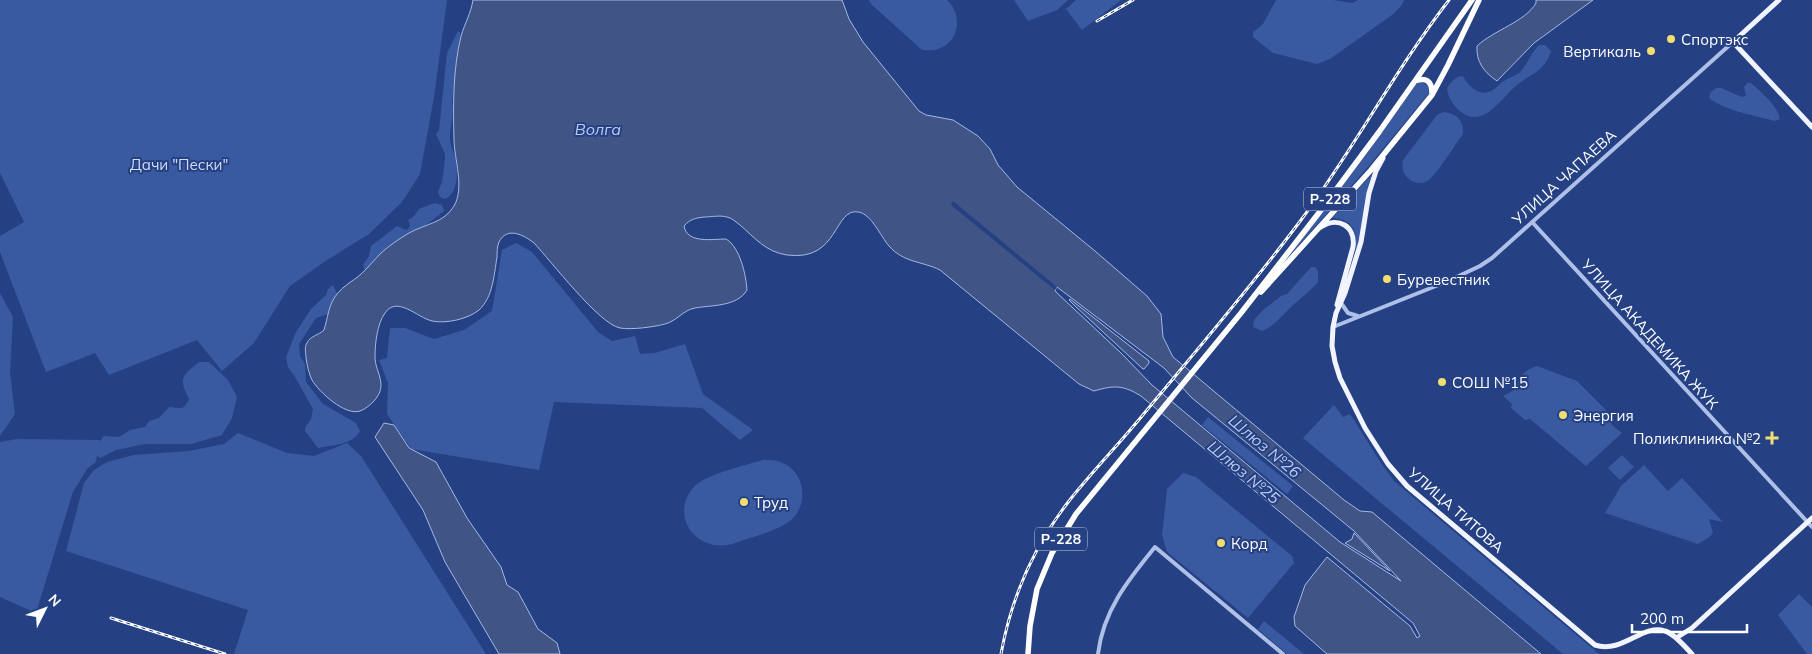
<svg xmlns="http://www.w3.org/2000/svg" width="1812" height="654" viewBox="0 0 1812 654" font-family="Mulish,sans-serif">
<style>
.green{fill:#3959a1}
.water{fill:#405485;stroke:#a3b9e8;fill-rule:evenodd}
.pier{fill:#254184}
.lines{fill:none;stroke-linecap:round;stroke-linejoin:round}
.minor{stroke:#aec0e8;stroke-width:4}
.major{stroke:#f1f4fe;stroke-width:5}
.highway{stroke:#fff;stroke-width:5.5}
.rail-casing{stroke:#fff;stroke-width:3}
.rail{stroke:#254184;stroke-width:1;stroke-dasharray:4;stroke-linecap:butt}
.poi-dot{fill:#f1de73;stroke:#254184;stroke-width:2}
.labels{text-anchor:middle;dominant-baseline:central;stroke-width:4;stroke-linejoin:round;paint-order:stroke}
.shield{fill:#254184;stroke:#bec6da;stroke-width:1}
.shield-label{font-size:14px;font-weight:bold;fill:#fff}
.poi-label{font-size:15px;fill:#fff;stroke:#254184;text-anchor:start}
.park-label{font-size:15px;fill:#d2ddf6;stroke:#254184}
.street-label{font-size:15px;fill:#fff;stroke:#254184}
.water-label{font-size:16px;font-style:italic;fill:#bacbef;stroke:#254184}
</style>
<rect width="100%" height="100%" fill="#254184"/>
<path class="green" d="M0,0H447L434,97L420,174L402,202L369,234L324,262L290,286L254,343L222,371L197,340L109,375L95,353L46,372L0,252V236L24,222L0,173Z
M869,0H947C963,14 960,42 938,49C934,51 927,50 922,50L871,4Z
M1014,0H1068L1057,10L1028,21Z
M1076,0H1121L1082,30L1066,9Z
M1276,0H1333L1352,3L1358,0H1404L1402,5L1392,15L1330,59L1317,64L1273,53L1253,37V32L1263,24Z
M458,31L460,33V37L452,102C455,115 449,128 450,141C451,148 455,154 456,160C458,173 458,194 445,199L440,197L438,192L442,182L445,159V154L436,134L439,130L447,53Z
M1539,45H1545L1551,51C1545,71 1532,73 1517,85C1501,98 1484,129 1461,112C1454,106 1448,98 1447,89C1449,83 1456,76 1463,76C1468,86 1479,97 1491,91C1496,89 1499,84 1504,81C1509,77 1515,77 1521,71C1528,63 1531,53 1539,45Z
M1420,82L1428,85L1430,92L1368,167L1276,271L1337,193L1416,84Z
M1747,83H1751C1761,92 1778,106 1780,119L1775,121C1760,117 1718,109 1709,97L1711,92L1716,88H1721L1742,97L1746,96L1744,87Z
M1443,112C1456,113 1464,120 1463,134C1454,146 1440,170 1430,179C1424,185 1413,184 1408,178C1402,173 1402,167 1403,160L1437,115Z
M1372,174C1365,198 1364,223 1358,246H1356C1357,228 1350,219 1332,218Z
M434,203L442,205L444,211L425,226L410,233L365,271L363,265L369,256L371,246L397,226L406,230L409,228L410,225L408,220L414,216L419,209Z
M516,243L532,252L598,332L612,341L635,336L640,354L655,353L685,344L703,394L753,430L740,440L702,408L554,402L539,470L411,449L387,414L388,383L379,360L387,358L390,328H405L434,339L464,330L492,311L502,250Z
M1311,267H1315L1318,271V282C1310,291 1301,298 1292,306C1282,315 1275,326 1262,331L1253,327L1254,320L1262,311L1281,296L1287,294Z
M333,285L337,294L328,314L316,318L299,344L300,356L305,364L306,382L323,404L356,423L360,431C353,445 332,445 318,448L305,431V428L311,419L313,409L295,377L288,367L286,357L296,332L311,309L326,295L328,289Z
M0,293L13,317L10,373L15,414L0,436Z
M199,362H209L228,380L237,397L232,418L222,435L191,444H145L116,450L100,458L97,455L96,462L87,469L73,492L36,613L0,597V442L17,439L99,440L100,441L104,436L119,437L130,430L145,427L149,421L159,418L169,407C181,408 184,411 189,399C178,378 182,376 199,362Z
M1537,366L1577,381L1606,410L1612,425L1622,433L1586,466L1530,419L1525,420L1511,408L1512,404L1503,396L1516,389C1520,376 1524,370 1537,366Z
M1334,405L1343,417L1350,414L1381,463L1394,481L1599,654H1563L1303,438Z
M1208,417L1293,486L1287,494L1202,425Z
M238,433L287,453L314,456L347,443L361,456L486,654H234L248,610L66,551L84,483L94,470L107,462L134,455L189,451L224,444Z
M1622,455L1634,467L1620,480L1608,468Z
M763,460C771,460 778,460 785,464C804,474 808,501 794,517C783,530 751,537 735,543C700,556 668,518 693,488C703,475 746,465 763,460Z
M1644,465L1668,491L1682,478L1723,522L1709,519L1713,533L1708,538L1698,544L1605,513L1621,486Z
M1183,473L1196,477L1292,556L1294,563L1248,618L1167,552L1162,535L1167,489Z
M1799,594L1812,607V654H1807L1778,615Z
M1264,621L1304,654H1287L1258,629Z"/>
<path class="water" d="M473,0H842L849,19L863,42L919,111L926,115L953,120L978,136L990,149L998,165L1017,187L1095,251L1147,296L1161,314L1163,337L1173,357L1344,500L1360,511L1372,512L1541,654H1327L1295,626L1294,617L1305,585L1327,557L1410,626L1417,638L1420,636L1413,623L1141,396C1123,385 1114,385 1094,391L1079,384L940,270C922,261 904,263 889,246C881,237 872,215 859,212C833,207 840,262 787,255C766,252 755,238 740,225C736,222 732,218 727,217C720,215 711,217 704,217C696,218 690,219 684,226C687,244 713,239 726,239C740,247 746,275 747,290C737,307 711,305 695,308C683,310 677,321 665,324C654,327 631,330 620,328C599,324 551,261 534,243C524,235 507,226 499,242C497,246 497,253 497,257C494,275 493,297 479,310C468,319 446,324 432,321C418,318 397,295 385,313C377,324 375,344 375,357C375,371 387,383 377,397C374,402 366,409 360,411C345,416 319,392 312,380C309,374 307,365 306,358C306,353 304,347 307,343C310,336 319,335 324,330C328,318 328,305 337,294C343,286 353,281 360,275C368,268 374,260 381,253C390,245 399,239 409,233C425,224 444,223 454,206C465,187 454,159 454,139C453,105 453,69 461,36C465,23 471,13 473,0ZM1057,287L1164,368L1192,398L1354,531L1401,581L1340,542L1152,385L1121,353L1056,292L1055,290Z
M1536,0H1593L1534,43L1497,81C1484,72 1476,62 1477,46C1494,30 1525,22 1536,3Z
M1070,299L1149,361V363L1144,369H1143L1074,305L1069,300Z
M384,423L394,425L409,448L436,462L467,518L501,567L507,585L518,592L538,629L557,643L560,654H499L445,562L423,510L375,437Z
M1354,533L1390,571L1345,543L1352,539Z"/>
<path class="pier" d="M953,201L1057,287L1055,290L951,205Z"/>
<g class="lines">
<path class="minor" d="M1533,223L1812,527
M1341,303L1348,313L1358,316
M1333,327L1446,282L1480,266L1492,258L1733,42
M1098,654C1103,611 1128,580 1155,547L1283,654"/>
<path class="major" d="M1779,0L1733,42L1812,127
M1383,158L1376,171L1369,193L1361,242L1345,293L1336,313L1333,327L1332,346L1335,362L1340,378L1365,428L1388,464L1407,486L1595,645C1623,654 1643,623 1665,631C1675,634 1685,647 1692,654
M1321,227C1338,216 1356,226 1353,247L1337,305
M1676,638L1692,628L1812,518"/>
<path class="highway" d="M1415,81C1426,77 1432,81 1432,93
M1261,292L1371,170L1432,95L1448,65L1479,0
M1028,654L1030,626L1037,589L1052,553L1076,514L1241,313L1318,214L1379,132L1472,0"/>
<defs>
<path id="rail" d="M1097,21L1133,0
M111,618L225,654
M1001,654C1011,599 1034,546 1069,501C1092,472 1118,445 1142,416C1196,351 1251,287 1301,220C1354,149 1395,70 1449,0"/>
</defs>
<use href="#rail" class="rail-casing"/>
<use href="#rail" class="rail"/>
</g>
<g class="poi-dot">
<circle cx="1671" cy="39" r="5"/>
<circle cx="1651" cy="51" r="5"/>
<circle cx="1387" cy="279" r="5"/>
<circle cx="1442" cy="382" r="5"/>
<circle cx="1563" cy="415" r="5"/>
<path d="M1769.5 430.5h5v5h5v5h-5v5h-5v-5h-5v-5h5z"/>
<circle cx="744" cy="502" r="5"/>
<circle cx="1221" cy="543" r="5"/>
</g>
<g class="labels">
<g class="shield">
<rect x="1304" y="187.5" width="52" height="23" rx="4"/>
<rect x="1035" y="527.5" width="52" height="23" rx="4"/>
</g>
<g class="shield-label">
<text x="1330" y="199">Р-228</text>
<text x="1061" y="539">Р-228</text>
</g>
<g class="poi-label">
<text x="1681" y="39">Спортэкс</text>
<text x="1641" y="51" text-anchor="end">Вертикаль</text>
<text x="1397" y="279">Буревестник</text>
<text x="1452" y="382">СОШ №15</text>
<text x="1573" y="415">Энергия</text>
<text x="1761" y="438" text-anchor="end">Поликлиника №2</text>
<text x="754" y="502">Труд</text>
<text x="1231" y="543">Корд</text>
</g>
<g class="park-label">
<text x="179" y="164">Дачи "Пески"</text>
</g>
<g class="street-label">
<text transform="translate(1564 177) rotate(-42)">УЛИЦА ЧАПАЕВА</text>
<text transform="translate(1650 334) rotate(48)">УЛИЦА АКАДЕМИКА ЖУК</text>
<text transform="translate(1456 510) rotate(41)">УЛИЦА ТИТОВА</text>
</g>
<g class="water-label">
<text x="598" y="129">Волга</text>
<text transform="translate(1265 446) rotate(40)">Шлюз №26</text>
<text transform="translate(1244 472) rotate(40)">Шлюз №25</text>
</g>
</g>
<g transform="translate(45 609) rotate(48)" stroke="#254184" stroke-width="4" paint-order="stroke">
<path d="M0-4L9 19L0 12L-9 19Z" fill="#ffffff"/>
<text y="-8" font-size="14" font-weight="bold" text-anchor="middle" fill="#ffffff">N</text>
</g>
<path d="M1632 624v8h115v-8" fill="none" stroke="#ffffff" stroke-width="2.5"/>
<text x="1640" y="624" font-size="15" fill="#ffffff" stroke="#254184" stroke-width="4" paint-order="stroke">200 m</text>
</svg>
